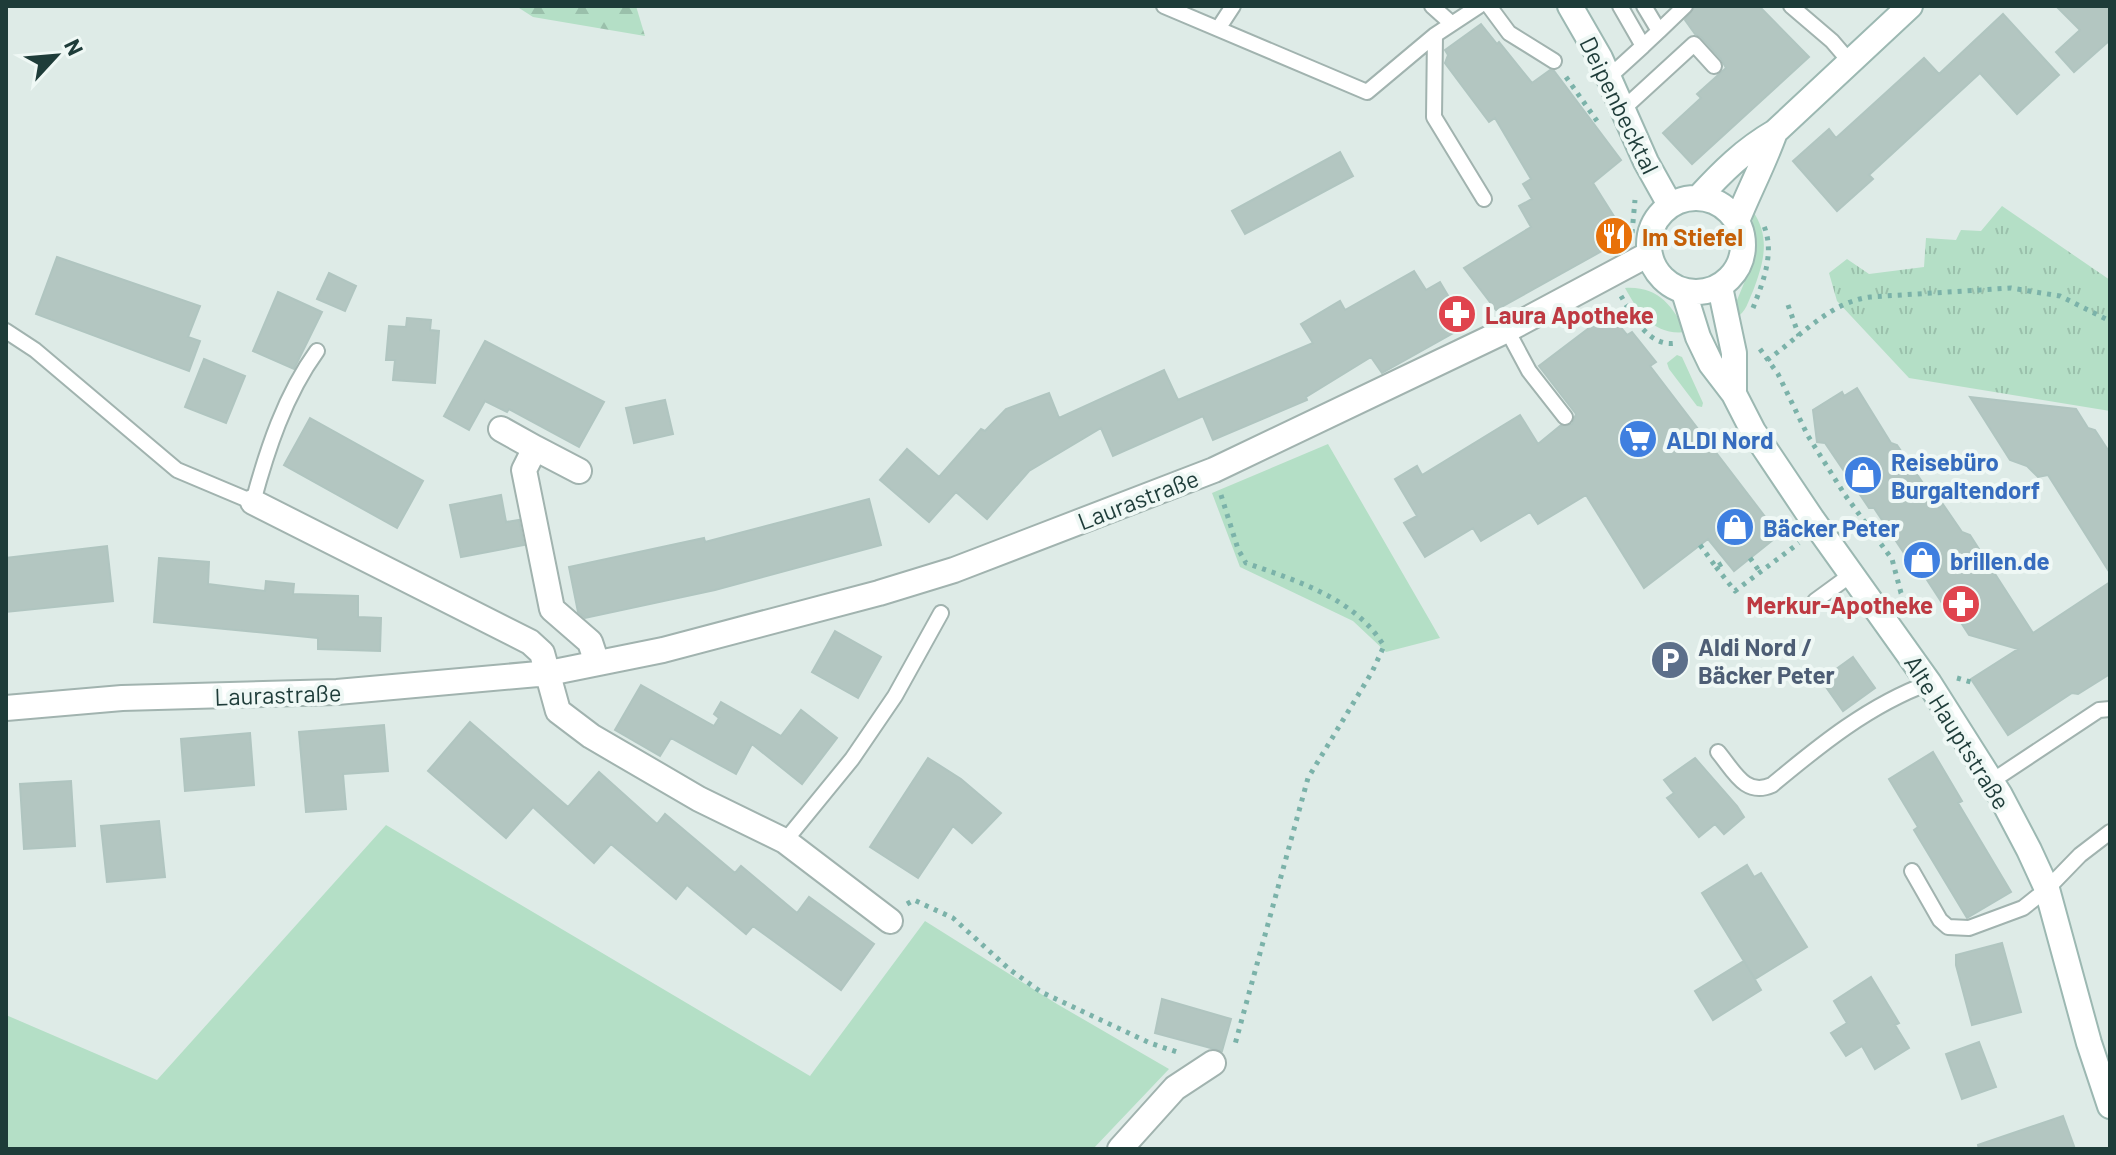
<svg xmlns="http://www.w3.org/2000/svg" width="2116" height="1155" viewBox="0 0 2116 1155" font-family="Barlow,sans-serif">
<style>
.green{fill:#b4dfc6}
.forest{fill:url(#forest-firs)}
.park{fill:url(#park-tufts)}
.building{fill:#b3c6c1;stroke:#b0c5c0;stroke-width:2}
.lines{fill:none;stroke-linecap:round;stroke-linejoin:round}
.lane-casing{stroke:#a1b3af;stroke-width:18}
.street-casing{stroke:#a1b3af;stroke-width:28}
.secondary-casing{stroke:#9cb8b2;stroke-width:28}
.path{stroke:#7bb2a9;stroke-width:5;stroke-dasharray:4 6;stroke-linecap:butt}
.lane{stroke:#fff;stroke-width:14}
.street{stroke:#fff;stroke-width:24}
.secondary{stroke:#fff;stroke-width:24}
.labels{text-anchor:middle;dominant-baseline:central;stroke-width:8;stroke-linejoin:round;paint-order:stroke}
.street-label{font-size:24px;fill:#1e3c39;stroke:#eff8f5}
.food-label{font-size:24px;font-weight:bold;fill:#c56008;stroke:#eff8f5;text-anchor:start}
.health-label{font-size:24px;font-weight:bold;fill:#be3a42;stroke:#eff8f5;text-anchor:start}
.shop-label{font-size:24px;font-weight:bold;fill:#366cbe;stroke:#eff8f5;text-anchor:start}
.service-label{font-size:24px;font-weight:bold;fill:#4e5e75;stroke:#eff8f5;text-anchor:start}
</style>
<defs>
<pattern id="forest-firs" width="22" height="20" patternUnits="userSpaceOnUse" patternTransform="scale(2)"><rect width="22" height="20" fill="#b4dfc6"/><path d="M5 1l3.5 6h-7zM16 11l3.5 6h-7z" fill="#9ac0ab"/></pattern>
<pattern id="park-tufts" width="24" height="20" patternUnits="userSpaceOnUse" patternTransform="scale(2)"><rect width="24" height="20" fill="#b4dfc6"/><path d="M3 7l-1-3M5 7V3M7 7l1-3M15 17l-1-3M17 17v-4M19 17l1-3" fill="none" stroke="#9ac0ab"/></pattern>
</defs>
<rect width="100%" height="100%" fill="#deebe7"/>
<path class="green" d="M1752,210C1771,237 1764,262 1753,291C1748,302 1746,312 1736,318L1735,305L1754,259Z
M1625,288C1659,286 1672,306 1686,332C1654,336 1639,313 1625,288Z
M1677,355L1682,357L1703,403L1702,407L1697,406L1669,369L1667,363Z
M1328,444L1440,638L1386,652L1353,621L1240,567L1212,493Z
M386,825L810,1076L925,921L1057,1004L1169,1069L1093,1149H6V1015L157,1080Z"/>
<path class="forest" d="M516,6H636L645,36L533,17Z"/>
<path class="park" d="M2002,206L2110,280V411L1909,378L1837,301L1829,273L1847,259L1869,274L1924,267L1926,238L1956,240L1961,230L1981,231Z"/>
<path class="building" d="M1695,6H1759L1809,57L1692,164L1663,133L1701,98L1697,94L1726,68L1721,59L1701,37L1695,34L1685,20Z
M2056,6H2110V40L2074,72L2056,52L2080,30Z
M2003,14L2059,75L2017,114L1980,73L1869,175L1873,179L1837,211L1793,161L1829,129L1836,138L1924,58L1939,74Z
M1481,24L1497,44L1499,42L1532,83L1550,70L1554,71L1621,160L1593,183L1627,237L1496,310L1464,268L1531,227L1519,206L1532,199L1523,184L1531,179L1495,118L1489,122L1445,63L1448,55L1445,50Z
M1340,152L1353,176L1245,234L1232,211Z
M57,257L200,306L188,337L200,341L189,371L36,314Z
M1414,271L1426,290L1440,282L1466,326L1382,373L1371,357L1306,397L1307,400L1213,440L1203,416L1113,456L1101,428L1029,471L987,519L956,492L929,522L880,480L907,449L939,477L981,429L985,431L1006,409L1049,393L1059,418L1164,370L1178,400L1313,343L1301,324L1340,301L1345,310Z
M329,273L356,286L345,311L317,299Z
M278,292L322,312L294,369L253,351Z
M1609,313L1627,335L1632,332L1656,362L1650,366L1779,535L1734,571L1708,539L1644,588L1586,495L1538,524L1530,512L1481,541L1473,528L1425,557L1404,523L1417,516L1395,479L1417,466L1422,475L1520,415L1538,444L1560,426L1572,424L1576,414L1539,366Z
M407,318L431,320L430,330L439,331L435,383L393,380L395,360H386L389,326L406,327Z
M485,341L604,402L579,447L509,409L507,412L485,401L469,430L444,416Z
M204,359L245,376L226,423L185,407Z
M1857,388L1891,443L1897,445L1940,508V500L1962,532L1970,535L2033,633L2110,582V674L2078,694L2072,693L2008,735L1971,679L2018,649L1969,635L1956,615L1946,609L1916,563L1910,562L1874,508H1869L1825,443L1817,442L1813,410L1842,392L1844,396Z
M1970,397L2076,409L2088,428L2095,430L2110,453V573L2048,475L2038,477L2027,466L2010,460Z
M665,400L673,434L634,443L626,408Z
M310,418L423,481L397,528L284,465Z
M501,495L506,522L519,520L524,545L461,557L450,505Z
M869,499L881,545L715,590L585,618L578,612L569,567L704,538L705,542Z
M107,546L113,601L6,612V558Z
M159,558L209,562L208,584L265,591L266,581L294,584L293,594L358,596V617L381,618L380,651L318,649V638L154,622Z
M835,631L881,657L858,698L812,672Z
M1853,657L1875,688L1843,711L1821,680Z
M641,685L714,726L719,718L714,714L721,702L781,736L801,710L837,738L802,784L752,744L736,774L671,738L660,756L615,730Z
M470,722L568,807L599,772L657,824L665,814L735,873L741,866L797,913L809,897L874,944L841,990L753,926L746,934L687,885L676,899L611,844L594,863L533,807L506,838L428,771Z
M384,725L388,771L343,774L346,809L306,812L299,732Z
M250,733L254,785L185,791L181,739Z
M1933,752L1962,801L1958,803L2011,892L1967,918L1914,830L1918,827L1889,779Z
M928,758L961,779L1001,813L972,843L953,826L918,878L870,847Z
M1695,758L1737,806L1744,817L1724,834L1715,824L1699,837L1667,798L1674,793L1664,780Z
M71,781L75,846L24,849L20,784Z
M159,821L165,877L107,882L101,826Z
M1747,865L1754,877L1761,873L1807,947L1755,979L1702,893Z
M2002,943L2021,1012L1972,1025L1956,965V955Z
M1744,961L1761,990L1713,1020L1695,991Z
M1871,977L1899,1023L1895,1025L1909,1048L1875,1069L1862,1046L1846,1056L1831,1033L1847,1023L1834,1001Z
M1162,999L1231,1019L1222,1051L1155,1033Z
M1979,1042L1996,1087L1962,1099L1946,1054Z
M2063,1116L2075,1149H1979L1978,1145Z"/>
<g class="lines">
<defs>
<path id="lane" d="M1164,6L1367,92L1435,35L1479,6
M1432,6L1451,23
M1489,6L1509,33L1554,61
M1791,6L1832,41L1850,62
M1218,29L1233,6
M1659,31L1685,6
M1435,35L1434,117L1484,199
M1643,46L1659,31L1644,6
M1609,77L1643,46L1620,6
M1623,109L1694,44L1714,66
M1507,330L1529,371L1565,417
M6,331L35,350L177,470L253,502C267,450 285,395 317,351
M1815,601L1852,574
M1718,752C1734,771 1745,797 1772,785C1820,745 1869,705 1929,683
M1992,781L2099,710L2110,709
M785,841L852,759L895,696L941,613
M1912,871L1940,920L1948,927L1969,928L2023,908L2047,889L2080,855L2110,832"/>
<path id="street" d="M501,429L535,448L524,470L552,609L590,642L597,663
M535,448L579,471
M253,502L530,642L542,653L558,711L591,736L699,799L785,841L890,921
M6,708L122,698L337,692L549,673L663,650L879,593L954,570L1214,470L1507,330L1649,254
M1120,1149L1175,1088L1213,1063"/>
<path id="secondary" d="M1570,6L1600,58L1646,162L1670,205
M1699,197C1722,172 1744,150 1775,132L1910,6
M1649 245a47 47 0 1 1 94 0a47 47 0 1 1-94 0Z
M1737,221C1749,191 1764,163 1775,132
M1720,287L1734,353V394
M1684,292L1698,337L1711,364L1734,394L1753,431L1812,519L1929,683L2000,795L2029,850L2047,889L2089,1043L2110,1106"/>
</defs>
<use href="#lane" class="lane-casing"/>
<use href="#street" class="street-casing"/>
<use href="#secondary" class="secondary-casing"/>
<path class="path" d="M1566,77L1597,121
M1632,233L1635,200
M1621,296C1632,315 1649,348 1676,343
M1788,305L1799,336
M1753,308C1763,282 1775,253 1764,226
M1760,349L1778,374L1808,436L1845,495L1892,559L1901,593L1907,602
M1767,360C1800,337 1830,302 1870,297L2011,288L2060,296L2110,321
M1221,495L1238,549L1246,563C1297,581 1355,598 1384,646L1372,672L1308,778L1234,1048
M1700,545L1716,567L1726,561
M1750,558L1760,572
M1716,567L1735,591L1799,543
M1957,678L1974,683
M907,904L914,900L953,918L1009,969L1041,992L1150,1043L1180,1053"/>
<use href="#lane" class="lane"/>
<use href="#street" class="street"/>
<use href="#secondary" class="secondary"/>
</g>
<defs>
<symbol id="restaurant-disc" viewBox="-11 -11 22 22"><circle r="9.5" fill="#e8710a" stroke="#eff8f5"/><path d="M-5-6h1v4h1v-4h1v4h1v-4h1v5L-1.5 .5V6h-2V.5L-5-1ZM5-6V6H3V1.5H1.5Q1.5-4 5-6Z" fill="#fff"/></symbol>
<symbol id="pharmacy-disc" viewBox="-11 -11 22 22"><circle r="9.5" fill="#e0444e" stroke="#eff8f5"/><path d="M-2-6h4v4h4v4h-4v4h-4v-4h-4v-4h4Z" fill="#fff"/></symbol>
<symbol id="supermarket-disc" viewBox="-11 -11 22 22"><circle r="9.5" fill="#3f7fe0" stroke="#eff8f5"/><path d="M-6-5.5h2.5l.6 2H6L4.5 2H-2.5L-4.4-4H-6ZM-1.5 3.2a1.3 1.3 0 1 0 .1 0ZM3 3.2a1.3 1.3 0 1 0 .1 0Z" fill="#fff"/></symbol>
<symbol id="shop-disc" viewBox="-11 -11 22 22"><circle r="9.5" fill="#3f7fe0" stroke="#eff8f5"/><path d="M-5-2.5h2.3a2.7 3.5 0 0 1 5.4 0H5L5.5 6h-11ZM-1.5-2.5h3a1.5 2.3 0 0 0-3 0Z" fill="#fff"/></symbol>
<symbol id="parking-disc" viewBox="-11 -11 22 22"><circle r="9.5" fill="#5c6f8a" stroke="#eff8f5"/><path d="M-3.5-5.5H1a3.5 3.5 0 0 1 0 7H-1V5.5H-3.5ZM-1-3.4V-.6H.8a1.4 1.4 0 0 0 0-2.8Z" fill="#fff"/></symbol>
</defs>
<g fill-rule="evenodd">
<use href="#restaurant-disc" x="1592" y="214" width="44" height="44"/>
<use href="#pharmacy-disc" x="1435" y="292" width="44" height="44"/>
<use href="#supermarket-disc" x="1616" y="417" width="44" height="44"/>
<use href="#shop-disc" x="1841" y="453" width="44" height="44"/>
<use href="#shop-disc" x="1713" y="505" width="44" height="44"/>
<use href="#shop-disc" x="1900" y="538" width="44" height="44"/>
<use href="#pharmacy-disc" x="1939" y="582" width="44" height="44"/>
<use href="#parking-disc" x="1648" y="638" width="44" height="44"/>
</g>
<g class="labels">
<g class="street-label">
<text transform="translate(1620 105) rotate(64)">Deipenbecktal</text>
<text transform="translate(1138 499) rotate(-21)">Laurastraße</text>
<text transform="translate(278 694) rotate(-2)">Laurastraße</text>
<text transform="translate(1958 732) rotate(58)">Alte Hauptstraße</text>
</g>
<g class="food-label">
<text x="1642" y="236">Im Stiefel</text>
</g>
<g class="health-label">
<text x="1485" y="314">Laura Apotheke</text>
<text x="1933" y="604" text-anchor="end">Merkur-Apotheke</text>
</g>
<g class="shop-label">
<text x="1666" y="439">ALDI Nord</text>
<text x="1891" y="461">Reisebüro<tspan x="1891" dy="28">Burgaltendorf</tspan></text>
<text x="1763" y="527">Bäcker Peter</text>
<text x="1950" y="560">brillen.de</text>
</g>
<g class="service-label">
<text x="1698" y="646">Aldi Nord /<tspan x="1698" dy="28">Bäcker Peter</tspan></text>
</g>
</g>
<rect width="2116" height="1155" fill="none" stroke="#1e3c39" stroke-width="16"/>
<g transform="translate(56 56) rotate(64)" stroke="#eff8f5" stroke-width="6" paint-order="stroke">
<path d="M0-6L14 30L0 20L-14 30Z" fill="#1e3c39"/>
<text y="-12" font-size="22" font-weight="bold" text-anchor="middle" fill="#1e3c39">N</text>
</g>
</svg>
